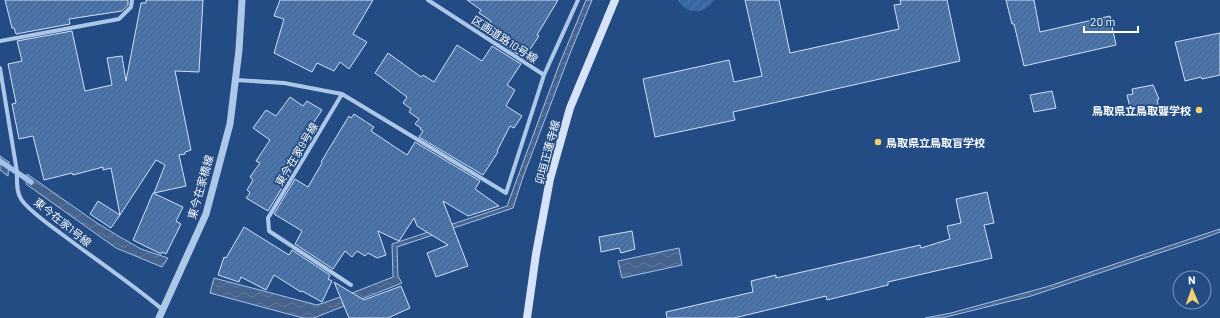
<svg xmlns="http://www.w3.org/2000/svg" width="1220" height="318" viewBox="0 0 1220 318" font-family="Barlow,'Noto Sans JP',sans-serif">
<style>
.garden{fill:url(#garden-furrows)}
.water{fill:url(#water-waves);stroke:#a1c1ea}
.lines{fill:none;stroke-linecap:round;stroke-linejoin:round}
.stream{stroke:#a1c1ea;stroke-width:5.5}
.building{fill:url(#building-hatch);stroke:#d1e1f7}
.minor{stroke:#adc7e9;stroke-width:4}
.tertiary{stroke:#adc7e9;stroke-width:7}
.secondary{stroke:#d7e4f7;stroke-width:8}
.poi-dot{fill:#f4d070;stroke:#234c85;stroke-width:1.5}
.labels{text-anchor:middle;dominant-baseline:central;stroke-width:3.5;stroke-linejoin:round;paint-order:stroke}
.street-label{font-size:11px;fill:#fff;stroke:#234c85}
.poi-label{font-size:11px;font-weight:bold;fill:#fff;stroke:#234c85;text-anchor:end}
</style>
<defs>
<pattern id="garden-furrows" width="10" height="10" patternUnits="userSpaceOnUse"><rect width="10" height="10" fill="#3766a2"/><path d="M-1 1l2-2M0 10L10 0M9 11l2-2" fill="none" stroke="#557db0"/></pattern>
<pattern id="water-waves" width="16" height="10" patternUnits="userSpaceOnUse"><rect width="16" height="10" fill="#45638c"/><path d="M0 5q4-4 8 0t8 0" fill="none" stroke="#617a9d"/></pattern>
<pattern id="building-hatch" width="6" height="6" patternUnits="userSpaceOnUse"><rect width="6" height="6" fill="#4b76ad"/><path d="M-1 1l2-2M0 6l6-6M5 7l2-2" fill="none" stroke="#4c617c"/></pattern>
</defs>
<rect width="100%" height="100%" fill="#234c85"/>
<path class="garden" d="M678,0H714C705,15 686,15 678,0Z"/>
<path class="water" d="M586,0H592L571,51L523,177L513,208L397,247L398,276L402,283L314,318H303L210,293L214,278L317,305L352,293L393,277L392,244L507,206L559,65Z
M0,156L9,162L8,176L0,170Z
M27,174L97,223L120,237L141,249L168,258L162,267L116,248L26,184Z
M1220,229V232L1204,238L1031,296L942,318H925L951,313L1046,287Z
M679,248L682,265L622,278L618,261Z"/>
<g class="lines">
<path class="stream" d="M0,161L31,182"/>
</g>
<path class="building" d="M5,0H128V5L122,11L69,19L70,24L16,34L14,28H12Z
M146,0H203L199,72L175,71L191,150L185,152V154L179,155L186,186L154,193L165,165L156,160L120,215L111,168L103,170V167L73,175L72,173L44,180L33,136L19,139L12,104L16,103L8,64L22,61L17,41L72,31L85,91L112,85L107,58L122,56L126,81L141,3H146Z
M280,0H373L353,34L367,42L349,69L340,62L334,71L317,63L312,72L274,53L284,19L274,16Z
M467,0H558L537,35L539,36L524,58L496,40L498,36L486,29L491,21L479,13L481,10Z
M745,0H779L790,53L899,29L894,5L901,4L900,0H947L960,61L733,112L735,120L655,137L643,79L729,60L734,82L762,76Z
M1006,0H1034L1040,32L1110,16L1116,45L1024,66L1014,24H1012Z
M1220,33V75L1202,79L1201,77L1185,81L1175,42Z
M457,45L482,61L492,46L521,64L507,85L515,90L506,106L522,116L514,128L510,126L497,151L498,152L483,175L419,137L423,131L420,129L421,128L415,124L419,119L409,112L411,109L403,103L407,97L375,73L388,53L421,77L423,75L434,82Z
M1153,85L1159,99L1157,100L1159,108L1139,113L1137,107L1130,108L1127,95L1133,94L1132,89Z
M1052,91L1056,108L1034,112L1030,95Z
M290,97L303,106L307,101L322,110L299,144L301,146L283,172L289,176L268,211L246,198L250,193L247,190L253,180L250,177L260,163L256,161L270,140L253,128L266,110L276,116Z
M354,114L374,127L371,131L407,155L415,142L480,181L475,189L499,206L468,216L443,201L468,266L436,277L427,253L448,245L417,226L414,218L399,241L378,231L386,255L377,258L368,253L365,256L357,251L352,257L345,251L333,269L295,244L302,231L274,214L295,179L308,187L322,163L321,162L349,116L351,118Z
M987,192L994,223L984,225L992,258L888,282V285L827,300L826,296L734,318H667L666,312L753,292L751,281L776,275V278L920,245L921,248L950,239L947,226L961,223L956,199Z
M153,193L183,207L176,221L181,224L166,254L162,252L161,254L133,240Z
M98,201L120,215L111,228L90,214Z
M244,227L289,255L292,250L330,275L328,279L332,281L322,302L302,291L301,292L274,275L266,290L241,277L239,282L218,275L224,257L226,258Z
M632,231L635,249L621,253L619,248L601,252L599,237Z
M334,282L364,300L401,286L410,308L388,318H349Z"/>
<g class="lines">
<path class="minor" d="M428,0L544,75L578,0
M0,41L119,19L131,7L132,0
M0,68L17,172C17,181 16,191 21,199C28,210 52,227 63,235C96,260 131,283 163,310
M236,80L284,83L342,94L268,218L269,231L351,285
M342,94L506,193L544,75"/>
<path class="tertiary" d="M159,318L206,214L230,124L239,50L242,0"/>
<path class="secondary" d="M527,318L536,254L550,179L570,108L615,0"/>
</g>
<g class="poi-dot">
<circle cx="1199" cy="110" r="4"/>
<circle cx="878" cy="142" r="4"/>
</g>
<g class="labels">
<g class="street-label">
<text transform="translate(505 39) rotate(33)">区画道路10号線</text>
<text transform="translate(547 152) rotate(-75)">卯垣正蓮寺線</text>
<text transform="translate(296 154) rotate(-59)">東今在家9号線</text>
<text transform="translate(200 187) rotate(-74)">東今在家橋線</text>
<text transform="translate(63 222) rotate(39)">東今在家1号線</text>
</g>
<g class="poi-label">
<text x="1191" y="110">鳥取県立鳥取聾学校</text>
<text x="886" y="142" text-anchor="start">鳥取県立鳥取盲学校</text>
</g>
</g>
<g transform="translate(1192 290) rotate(358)"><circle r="19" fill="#234c85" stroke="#7b94b6"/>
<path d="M0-3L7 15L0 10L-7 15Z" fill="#f4d070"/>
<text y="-6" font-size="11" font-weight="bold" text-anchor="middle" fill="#ffffff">N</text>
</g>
<path d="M1084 26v6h54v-6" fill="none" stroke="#ffffff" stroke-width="2"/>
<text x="1090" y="26" font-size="12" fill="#ffffff" stroke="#234c85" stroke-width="3" paint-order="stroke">20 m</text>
</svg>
